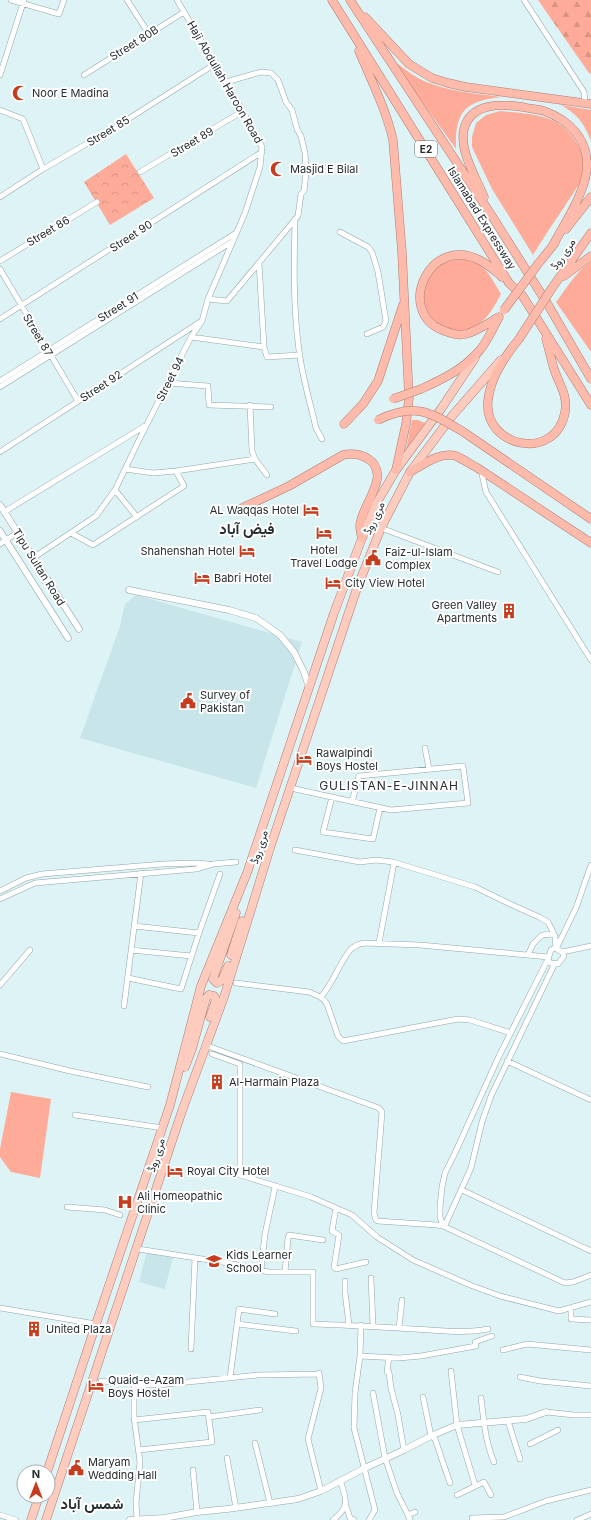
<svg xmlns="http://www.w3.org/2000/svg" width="591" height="1520" viewBox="0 0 591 1520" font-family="Inter,Vazirmatn,sans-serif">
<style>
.built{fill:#c8e6ea}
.grass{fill:#feac99}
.forest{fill:url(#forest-firs)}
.park{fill:url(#park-crowns)}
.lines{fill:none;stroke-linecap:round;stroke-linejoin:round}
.minor-casing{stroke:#92a6a9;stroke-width:6}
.tertiary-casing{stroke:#92a6a9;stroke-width:7}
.primary-casing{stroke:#b27e72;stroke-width:9}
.trunk-casing{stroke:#b27e72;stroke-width:9}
.minor{stroke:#fff;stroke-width:5}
.tertiary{stroke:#fff;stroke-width:6}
.primary{stroke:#fecbbf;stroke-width:8}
.trunk{stroke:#febaaa;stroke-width:8}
.trunk-bridge-casing{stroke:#b27e72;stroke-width:9;stroke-linecap:butt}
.trunk-bridge{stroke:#febaaa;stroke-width:8}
.labels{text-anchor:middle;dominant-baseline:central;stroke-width:4;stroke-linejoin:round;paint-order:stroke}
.shield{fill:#fff;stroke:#676d6e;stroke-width:1}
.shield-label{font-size:10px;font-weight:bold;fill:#262e30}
.street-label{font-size:11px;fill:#262e30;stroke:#fff}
.poi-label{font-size:11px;fill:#262e30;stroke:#fff;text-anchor:start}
.neighbourhood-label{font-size:12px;letter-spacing:1px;fill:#262e30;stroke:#fff}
.district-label{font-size:15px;font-weight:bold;fill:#262e30;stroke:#fff}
</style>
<defs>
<pattern id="forest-firs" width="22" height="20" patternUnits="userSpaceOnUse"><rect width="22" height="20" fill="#feac99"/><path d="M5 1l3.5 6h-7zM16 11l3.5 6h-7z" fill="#da9484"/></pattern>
<pattern id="park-crowns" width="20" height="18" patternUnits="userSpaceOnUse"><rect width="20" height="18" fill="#feac99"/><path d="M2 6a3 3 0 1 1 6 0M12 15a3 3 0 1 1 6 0" fill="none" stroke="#da9484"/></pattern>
</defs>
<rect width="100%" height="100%" fill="#ddf3f6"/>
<path class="built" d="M136,595L302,642L256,788L80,738L120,626L125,604Z
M147,1251L173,1257L165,1289L139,1282Z"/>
<path class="grass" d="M392,60C404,68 415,78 429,83C452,92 479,94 502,97C465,101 455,111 456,149Z
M561,105L591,110V141C584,123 578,115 561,105Z
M500,111C534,115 561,113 579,147C584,155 584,171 581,180C577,189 570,197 565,206C554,222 543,238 533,255L492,189L472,147V137L476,123L486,115Z
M463,259C487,264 489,275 501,294C495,306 487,320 474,327C449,342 413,312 424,284C425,282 428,279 430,277C441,262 445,261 463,259Z
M591,262V352L556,302C566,289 577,270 591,262Z
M412,420H418L425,423L406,449Z
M11,1092L51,1099L40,1178L11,1172L0,1157V1149Z"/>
<path class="forest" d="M538,0H591V74L589,73Z"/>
<path class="park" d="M126,154L154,198L110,225L84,182Z"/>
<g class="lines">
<defs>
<path id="minor" d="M11,0L59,14L64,0
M127,0L149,34
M524,0L584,92L585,104
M0,75L24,0
M84,75L184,12
M0,110L23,119L43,169
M140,172L243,111
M0,197L43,169L114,128L215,64
M295,219C294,263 293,306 299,350C302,376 310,402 316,428L322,439
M340,232L368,247L372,252L378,272L386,321L383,327L367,334
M0,261L97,202
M259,263L264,347L267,357L299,355
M0,269L78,401
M208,299L227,301L298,216L301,194L304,191L306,172L305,153L301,136L297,129L292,110L286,102L278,80L271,73L261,72L226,82
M0,319L262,152
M191,337L264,347
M0,381L236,233
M168,383L208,386L209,405L271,407
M0,387L233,241
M250,405L252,451L255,459L267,475
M0,452L200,322
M125,469L153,473L176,471L255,459
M481,470L486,492L591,660
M115,490L137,517
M4,512L145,426
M381,528L498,572
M71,533L93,545L184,486L176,471
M0,544L17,533
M33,558L96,516L115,490L140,438L191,337L202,321L208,299L245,213L260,167L262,147L240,106L177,0
M425,748L429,769
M290,787L295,789L391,810L468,803L463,766L359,776L352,802
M332,797L323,832L373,839L380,808
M295,850L360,862L376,860L393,862L475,887L510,904L539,917L548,922L555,936L556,948
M0,891L26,878L42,874L163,864L195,863L209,864
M0,899L35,883L196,869L213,864L236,862
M134,926L199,933
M379,943L394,863
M557,947L576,908L591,865
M555,948L562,952L564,956L558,964L550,963L548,959L551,950Z
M131,950L191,956
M562,952L591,946
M528,955L533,944L542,935L554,934
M128,978L181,989L199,933L220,874
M236,983L309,992C316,995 323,997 327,1004L338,1036L343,1041L458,1019L470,1020L511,1033
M0,985L30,950
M321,997C333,983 339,964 350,950C354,946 359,944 364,943L420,945L549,957
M124,1006L141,873
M205,1045L379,1108L382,1112L374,1213L376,1220L378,1221L437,1225L443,1226L565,1283L573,1282L591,1275
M0,1054L70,1071L148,1087
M212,1054L240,1064V1175L311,1197L352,1215L377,1237L413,1260L470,1285L500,1296L559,1311L591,1302
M507,1061L591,1100
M75,1115L163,1128
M462,1190L591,1251
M67,1207L105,1210L120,1215
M336,1208L332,1231L339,1235L334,1267L336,1269L366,1262
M443,1226L440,1217V1207L442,1187L445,1173L455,1153L499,1056L548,959
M443,1226L446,1223L471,1168L482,1122L491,1096L554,965
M138,1249L228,1263L269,1272H313V1324C347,1325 380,1327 414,1329C439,1330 464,1334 488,1329
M261,1270L265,1234L275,1187
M285,1272L288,1238L289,1235L323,1240
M371,1278L373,1326
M345,1281V1292L349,1325
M0,1308L96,1324
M571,1308V1319L591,1320
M238,1324L296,1331
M399,1328L402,1300
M191,1349L195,1258
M503,1350L527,1344L591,1350
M360,1356L361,1325
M389,1357L387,1372H389L391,1388L398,1415L404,1450
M451,1371L457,1425L475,1485
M319,1373L321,1388L308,1439L321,1491
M520,1377L540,1381L591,1386
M230,1378L239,1309L275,1314
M101,1381L157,1385L258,1375L319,1374
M134,1382V1417L140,1462L136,1503L137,1519
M373,1393L385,1458L397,1493L408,1515
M423,1397L431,1436L435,1439L450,1483
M481,1398C484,1420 485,1441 494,1462
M546,1412L574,1415H591
M209,1417L260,1410
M134,1420L208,1412L212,1442L139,1450
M508,1421L520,1459
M255,1443L270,1503
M530,1444L558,1430
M227,1458L236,1508
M193,1470L197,1512
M457,1495L484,1482L491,1495
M346,1506L350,1518L354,1520
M0,1515L16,1520
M472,1518L504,1517L546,1501L591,1490
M333,1520C351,1506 346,1499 340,1480
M369,1520L375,1510L354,1428L355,1393L360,1356L399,1358L421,1356L476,1346L475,1342L492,1336
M410,1520L408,1515L415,1512
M577,1520L591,1514"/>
<path id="tertiary" d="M0,505L79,629
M0,531L68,638
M129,590L229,610L256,618L280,635L294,652L304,672L309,687
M130,1520L164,1518L197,1512L227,1509L298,1499L321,1491L365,1468L404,1450L431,1436L457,1425L526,1419L546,1412"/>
<path id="primary" d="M231,955L242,921
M228,966L222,980L217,983L213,979L236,913
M185,1067L192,1049L206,998L209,995L214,996L216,1000L210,1017
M47,1472L96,1324L170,1105L201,986L247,873L334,613L362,538L376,504L396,470L441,409L475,358
M31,1520L39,1496
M46,1520L182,1111L224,997L271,845L357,588L381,528L410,472L452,416L501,360"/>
<path id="trunk" d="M332,0L509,283L522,295L591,405
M350,0L490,213L547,303L591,379
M365,17L409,64L432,78L448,83L466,87L591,104
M359,51C371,80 386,109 393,140L402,252L409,398L406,424L396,470
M484,197C476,177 459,151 464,129C471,102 502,104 523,107C530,109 538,109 544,111C569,120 588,139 587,167C586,192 564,224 552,247
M566,229L591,197
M538,264L555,243
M564,276L591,256
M552,288L591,233
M499,317C488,323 478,331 466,334C458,336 450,333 442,330C395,311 430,231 483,262C490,266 496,272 502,277
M519,339C505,356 490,378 488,401C483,447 556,463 565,412C568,395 559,384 554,369C551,359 549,349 546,339
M421,389C443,379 464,369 480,350C488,340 493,328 499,317
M344,424L363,404L378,381L403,305
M462,431L591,519
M410,472C423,465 440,451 456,456C463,459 470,464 476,467L591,543
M240,509L289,486L343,455C352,453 359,454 367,458C394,475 360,506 360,526C360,529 361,534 362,538"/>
</defs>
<use href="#minor" class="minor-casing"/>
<use href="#tertiary" class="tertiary-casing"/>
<use href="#primary" class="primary-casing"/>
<use href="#trunk" class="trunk-casing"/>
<use href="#minor" class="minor"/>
<use href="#tertiary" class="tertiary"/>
<use href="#primary" class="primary"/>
<use href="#trunk" class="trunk"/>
<defs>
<path id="trunk-bridge" d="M504,310L538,264
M519,339L552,288
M393,399L421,389
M378,420C414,402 430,412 462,431"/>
</defs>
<use href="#trunk-bridge" class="trunk-bridge-casing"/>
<use href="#trunk-bridge" class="trunk-bridge"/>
</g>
<defs>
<symbol id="mosque-bare" viewBox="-9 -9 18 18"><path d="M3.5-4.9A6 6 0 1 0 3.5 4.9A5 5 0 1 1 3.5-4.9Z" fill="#c63c1c" stroke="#fff" stroke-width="2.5" paint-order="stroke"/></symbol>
<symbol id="hotel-bare" viewBox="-9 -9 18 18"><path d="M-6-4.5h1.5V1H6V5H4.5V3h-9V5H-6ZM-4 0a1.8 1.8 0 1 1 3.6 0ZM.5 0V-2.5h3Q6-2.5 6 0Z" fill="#c63c1c" stroke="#fff" stroke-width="2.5" paint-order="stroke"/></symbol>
<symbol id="civic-bare" viewBox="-9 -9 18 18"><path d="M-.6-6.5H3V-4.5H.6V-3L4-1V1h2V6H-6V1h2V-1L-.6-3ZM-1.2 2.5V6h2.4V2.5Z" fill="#c63c1c" stroke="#fff" stroke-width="2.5" paint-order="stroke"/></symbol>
<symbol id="building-bare" viewBox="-9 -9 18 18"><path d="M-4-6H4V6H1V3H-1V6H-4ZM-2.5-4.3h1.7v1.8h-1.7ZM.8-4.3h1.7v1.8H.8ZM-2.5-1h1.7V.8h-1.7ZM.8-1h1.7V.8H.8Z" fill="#c63c1c" stroke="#fff" stroke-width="2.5" paint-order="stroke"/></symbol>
<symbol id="hospital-bare" viewBox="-9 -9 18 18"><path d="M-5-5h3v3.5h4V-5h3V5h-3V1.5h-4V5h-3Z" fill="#c63c1c" stroke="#fff" stroke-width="2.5" paint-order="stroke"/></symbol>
<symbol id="school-bare" viewBox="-9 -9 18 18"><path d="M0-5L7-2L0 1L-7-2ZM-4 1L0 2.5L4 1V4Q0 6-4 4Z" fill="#c63c1c" stroke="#fff" stroke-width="2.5" paint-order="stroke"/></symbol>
</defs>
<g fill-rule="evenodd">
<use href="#mosque-bare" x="9" y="82" width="22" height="22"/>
<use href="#mosque-bare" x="267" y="158" width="22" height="22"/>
<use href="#hotel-bare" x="300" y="499" width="22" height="22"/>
<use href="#hotel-bare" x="313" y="522" width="22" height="22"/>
<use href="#hotel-bare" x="236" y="540" width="22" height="22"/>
<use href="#civic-bare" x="362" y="547" width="22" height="22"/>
<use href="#hotel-bare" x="191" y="567" width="22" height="22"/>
<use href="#hotel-bare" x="322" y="572" width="22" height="22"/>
<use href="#building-bare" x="498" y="600" width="22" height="22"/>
<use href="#civic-bare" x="177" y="690" width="22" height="22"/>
<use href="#hotel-bare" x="293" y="748" width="22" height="22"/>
<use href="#building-bare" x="206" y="1071" width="22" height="22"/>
<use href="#hotel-bare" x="164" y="1160" width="22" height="22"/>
<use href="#hospital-bare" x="114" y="1191" width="22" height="22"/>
<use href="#school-bare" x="203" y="1250" width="22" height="22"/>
<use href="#building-bare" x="23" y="1318" width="22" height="22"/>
<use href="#hotel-bare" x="85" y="1375" width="22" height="22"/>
<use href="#civic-bare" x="65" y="1457" width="22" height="22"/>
</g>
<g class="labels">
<rect class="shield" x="415" y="141" width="22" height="16" rx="3"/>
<g class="shield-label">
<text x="426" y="149">E2</text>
</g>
<g class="street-label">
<text transform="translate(134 43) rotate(-32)">Street 80B</text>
<text transform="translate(225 82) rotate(60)">Haji Abdullah Haroon Road</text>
<text transform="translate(108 131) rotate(-31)">Street 85</text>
<text transform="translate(192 142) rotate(-31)">Street 89</text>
<text transform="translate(482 218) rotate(58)">Islamabad Expressway</text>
<text transform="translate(48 231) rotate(-31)">Street 86</text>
<text transform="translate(131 236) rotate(-33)">Street 90</text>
<text transform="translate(563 254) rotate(-56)">مری روڈ</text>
<text transform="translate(118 307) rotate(-32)">Street 91</text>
<text transform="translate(38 335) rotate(59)">Street 87</text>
<text transform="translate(170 379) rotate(-63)">Street 94</text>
<text transform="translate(101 386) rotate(-33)">Street 92</text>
<text transform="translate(374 518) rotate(-65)">مری روڈ</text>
<text transform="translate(39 567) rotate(58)">Tipu Sultan Road</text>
<text transform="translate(259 847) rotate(-72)">مری روڈ</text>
<text transform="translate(156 1155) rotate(-72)">مری روڈ</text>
</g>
<g class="poi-label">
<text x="32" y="93">Noor E Madina</text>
<text x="290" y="169">Masjid E Bilal</text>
<text x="299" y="510" text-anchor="end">AL Waqqas Hotel</text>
<text x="324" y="550" text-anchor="middle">Hotel<tspan x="324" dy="13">Travel Lodge</tspan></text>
<text x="235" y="551" text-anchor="end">Shahenshah Hotel</text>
<text x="385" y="552">Faiz-ul-Islam<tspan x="385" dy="13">Complex</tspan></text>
<text x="214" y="578">Babri Hotel</text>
<text x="345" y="583">City View Hotel</text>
<text x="497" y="605" text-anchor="end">Green Valley<tspan x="497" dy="13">Apartments</tspan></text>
<text x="200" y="695">Survey of<tspan x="200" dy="13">Pakistan</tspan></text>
<text x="316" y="753">Rawalpindi<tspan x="316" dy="13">Boys Hostel</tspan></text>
<text x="229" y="1082">Al-Harmain Plaza</text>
<text x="187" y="1171">Royal City Hotel</text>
<text x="137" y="1196">Ali Homeopathic<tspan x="137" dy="13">Clinic</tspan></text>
<text x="226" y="1255">Kids Learner<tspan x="226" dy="13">School</tspan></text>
<text x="46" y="1329">United Plaza</text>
<text x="108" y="1380">Quaid-e-Azam<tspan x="108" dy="13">Boys Hostel</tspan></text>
<text x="88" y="1462">Maryam<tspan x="88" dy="13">Wedding Hall</tspan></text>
</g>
<g class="neighbourhood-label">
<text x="389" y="785">GULISTAN-E-JINNAH</text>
</g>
<g class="district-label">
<text x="247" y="528">فیض آباد</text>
<text x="92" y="1503">شمس آباد</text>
</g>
</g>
<g transform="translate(36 1484)"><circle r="19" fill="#ffffff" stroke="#a8abac"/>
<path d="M0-3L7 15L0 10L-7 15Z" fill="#c63c1c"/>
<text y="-6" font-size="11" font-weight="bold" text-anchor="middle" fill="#262e30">N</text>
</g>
</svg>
